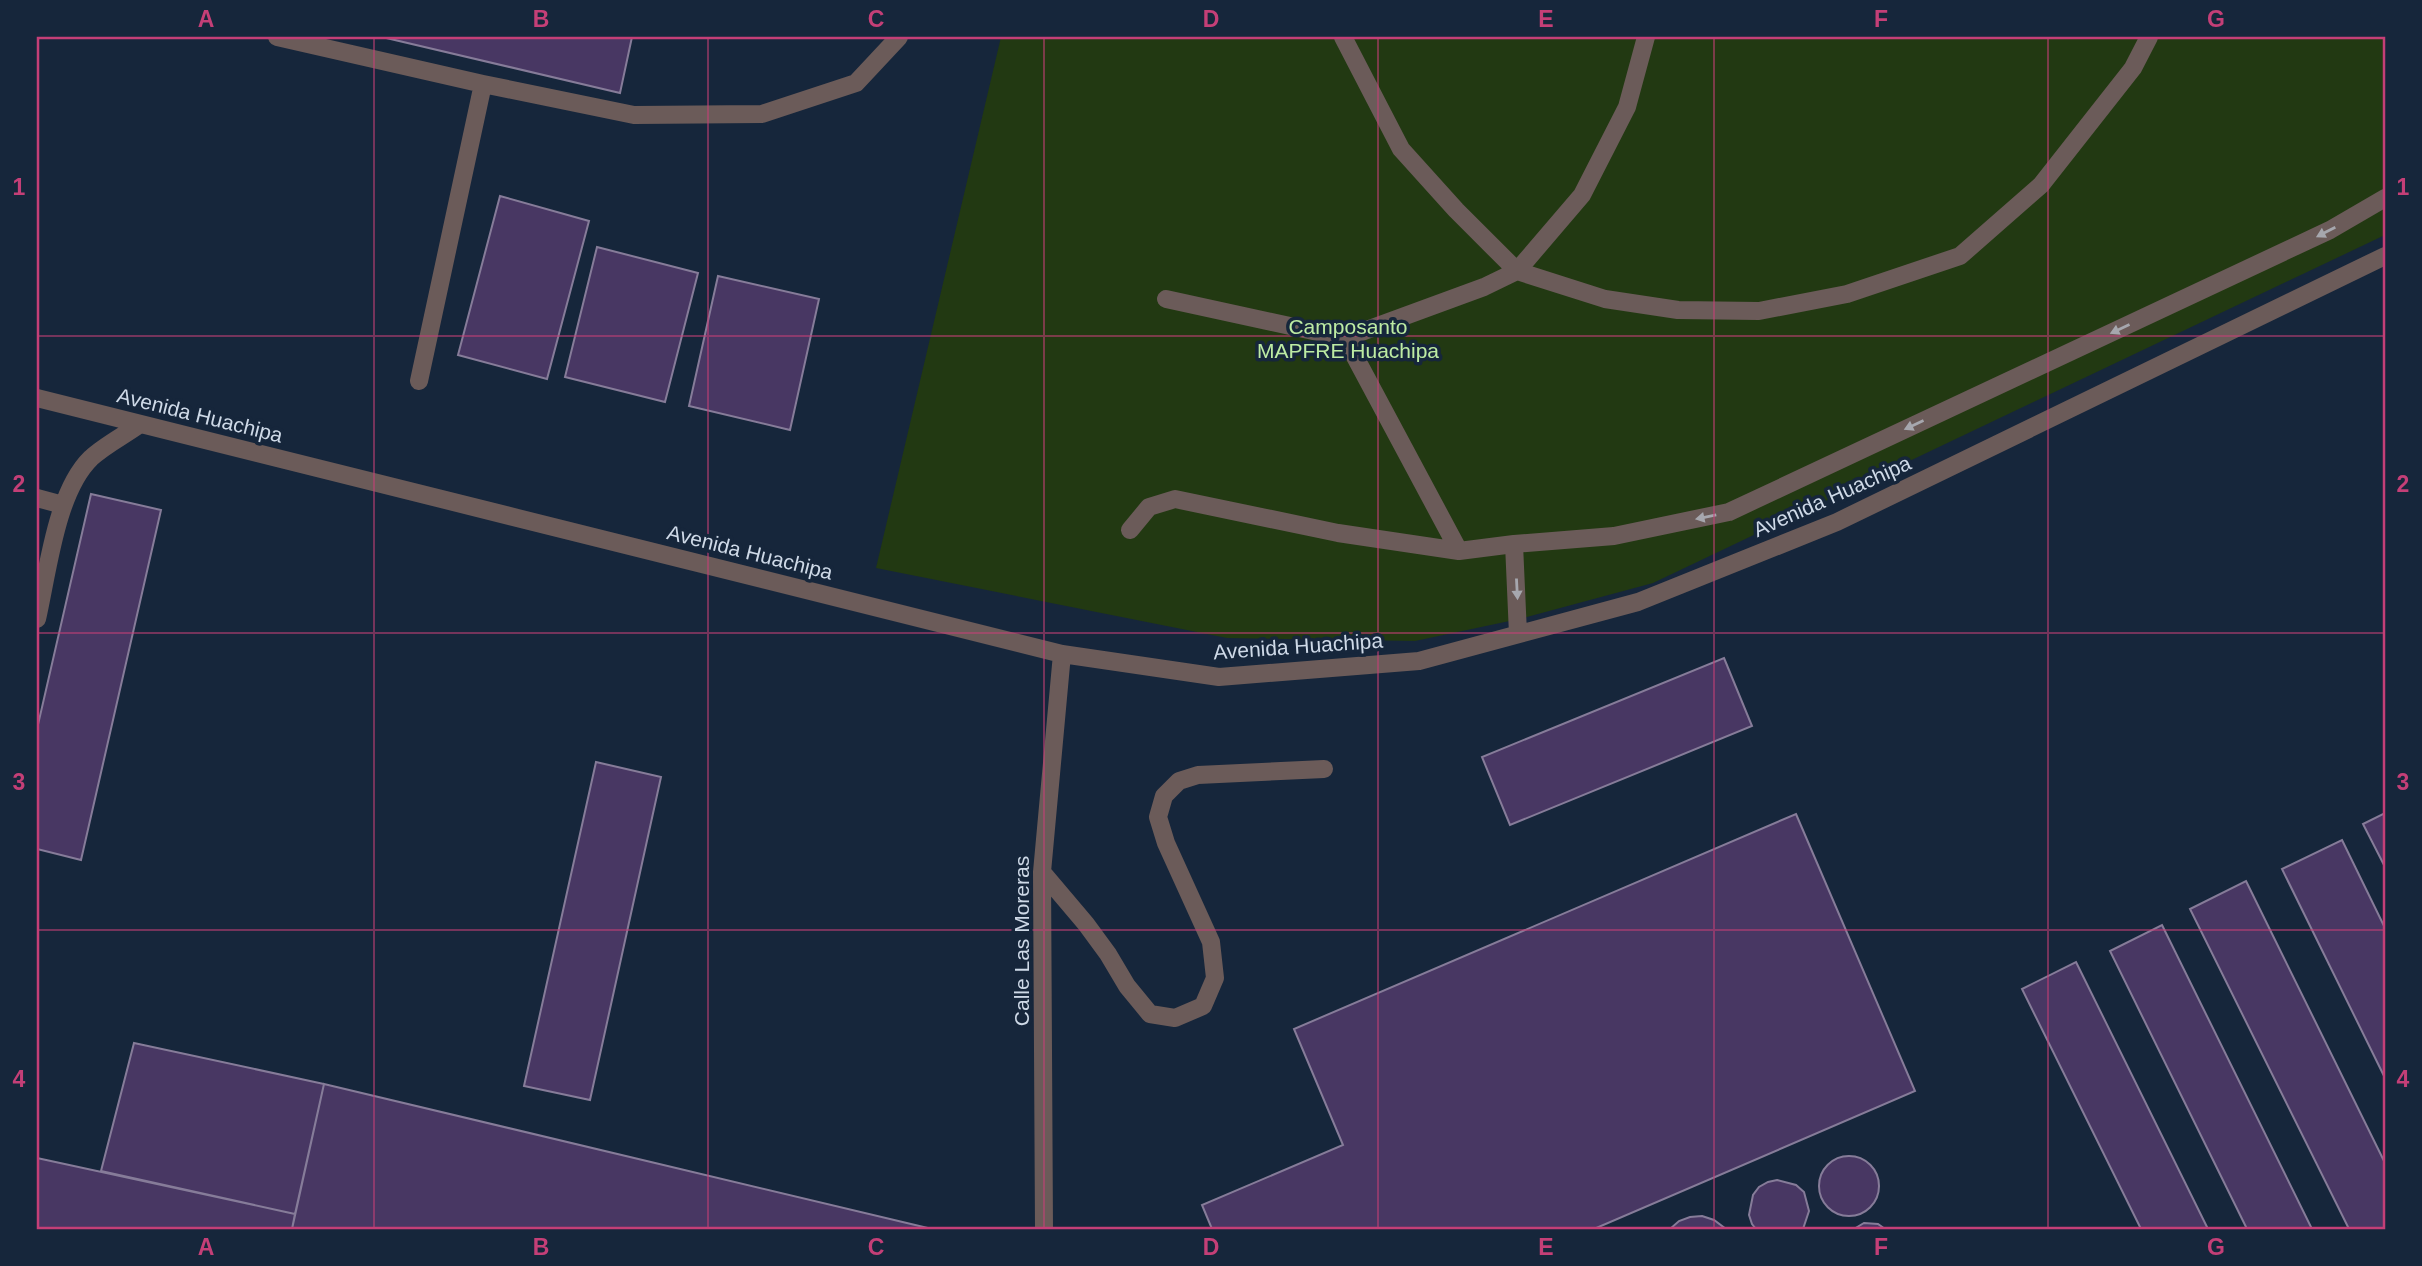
<svg xmlns="http://www.w3.org/2000/svg" width="2422" height="1266" viewBox="0 0 2422 1266" font-family="Arial,sans-serif">
<style>
.green{fill:#223912}
.building{fill:#483763;stroke:#867c99;stroke-width:2}
.lines{fill:none;stroke-linecap:round;stroke-linejoin:round}
.minor{stroke:#6b5b59;stroke-width:18}
.oneway{fill:#a6a7ae}
.grid{fill:none;stroke:#c43f77;stroke-width:2;stroke-opacity:0.55}
.labels{text-anchor:middle;dominant-baseline:central;stroke-width:7;stroke-linejoin:round;paint-order:stroke}
.park-label{font-size:21px;fill:#bdeba3;stroke:#16263b}
.street-label{font-size:21px;fill:#ced9e7;stroke:#16263b}
.neatline{fill:none;stroke:#c43f77;stroke-width:2.5}
.grid-label{font-size:23px;text-anchor:middle;font-weight:bold;fill:#c43f77}
</style>
<rect width="100%" height="100%" fill="#16263b"/>
<path class="green" d="M1001,37H2385V235L1653,583L1519,619L1415,641L1227,638L876,568Z"/>
<path class="building" d="M382,37H632L620,93Z
M500,196L589,221L547,379L458,355Z
M597,247L698,273L665,402L565,377Z
M718,276L819,299L790,430L689,406Z
M91,494L161,510L81,860L37,849V729Z
M1724,658L1752,726L1510,825L1482,757Z
M596,762L661,777L590,1100L524,1086Z
M2385,813V867L2363,824Z
M1796,814L1915,1091L1594,1229H1212L1202,1205L1343,1145L1294,1029Z
M2342,840L2385,928V1078L2282,869Z
M2246,881L2385,1163V1229H2349L2190,909Z
M2162,925L2312,1229H2247L2110,951Z
M2076,962L2208,1229H2141L2022,989Z
M134,1043L324,1084L295,1214L101,1171Z
M324,1084L932,1229H292Z
M1819 1186a30 30 0 1 1 60 0a30 30 0 1 1-60 0Z
M37,1158L295,1214L292,1229H37Z
M1777,1180L1796,1185L1804,1192L1809,1211L1803,1229H1756L1752,1224L1749,1215L1753,1195L1759,1187L1768,1182Z
M1702,1216L1714,1220L1726,1229H1670L1679,1221L1690,1217Z
M1864,1223L1878,1224L1885,1229H1854Z"/>
<g class="lines">
<path class="minor" d="M277,37L483,84L634,115L762,114L856,83L899,37
M1343,37L1401,149L1456,210L1517,271L1605,299L1678,310L1759,311L1847,294L1960,256L2041,185L2133,68L2149,37
M1166,299L1345,338
M419,381L483,84
M37,398L1062,654L1219,677L1419,661L1638,602L1837,522L2385,256
M37,498L63,505
M1130,530L1149,507L1175,499L1338,533L1459,551L1514,544L1614,536L1729,512L2330,230L2385,198
M1514,544L1518,634
M1459,551L1345,338L1484,287L1517,271L1582,195L1627,107L1646,37
M37,619C48,571 56,492 91,458C105,445 125,435 140,424
M1042,872L1086,924L1108,954L1127,986L1150,1014L1175,1018L1203,1006L1215,978L1211,942L1166,843L1158,817L1164,796L1179,781L1198,775L1324,769
M1044,1229L1042,872L1062,654"/>
</g>
<defs><path id="oneway-solid" d="M-6-.8H1V-3.2L6.5 0L1 3.2V.8H-6Z" transform="scale(1.75)"/></defs>
<g class="oneway">
<use href="#oneway-solid" transform="translate(2326 232) rotate(153)"/>
<use href="#oneway-solid" transform="translate(2120 329) rotate(155)"/>
<use href="#oneway-solid" transform="translate(1914 425) rotate(155)"/>
<use href="#oneway-solid" transform="translate(1706 517) rotate(168)"/>
<use href="#oneway-solid" transform="translate(1517 589) rotate(87)"/>
</g>
<path class="grid" d="M374,37V1229M708,37V1229M1044,37V1229M1378,37V1229M1714,37V1229M2048,37V1229M37,336H2385M37,633H2385M37,930H2385"/>
<g class="labels">
<g class="park-label">
<text x="1348" y="326">Camposanto<tspan x="1348" dy="24">MAPFRE Huachipa</tspan></text>
</g>
<g class="street-label">
<text transform="translate(200 415) rotate(14)">Avenida Huachipa</text>
<text transform="translate(1832 496) rotate(-24)">Avenida Huachipa</text>
<text transform="translate(750 552) rotate(14)">Avenida Huachipa</text>
<text transform="translate(1298 646) rotate(-4)">Avenida Huachipa</text>
<text transform="translate(1021 941) rotate(-90)">Calle Las Moreras</text>
</g>
</g>
<rect width="2422" height="1266" fill="none" stroke="#16263b" stroke-width="77"/>
<rect x="38" y="38" width="2346" height="1190" class="neatline"/>
<g class="grid-label">
<text x="206" y="27">A</text>
<text x="541" y="27">B</text>
<text x="876" y="27">C</text>
<text x="1211" y="27">D</text>
<text x="1546" y="27">E</text>
<text x="1881" y="27">F</text>
<text x="2216" y="27">G</text>
<text x="19" y="195">1</text>
<text x="2403" y="195">1</text>
<text x="19" y="492">2</text>
<text x="2403" y="492">2</text>
<text x="19" y="790">3</text>
<text x="2403" y="790">3</text>
<text x="19" y="1087">4</text>
<text x="2403" y="1087">4</text>
<text x="206" y="1255">A</text>
<text x="541" y="1255">B</text>
<text x="876" y="1255">C</text>
<text x="1211" y="1255">D</text>
<text x="1546" y="1255">E</text>
<text x="1881" y="1255">F</text>
<text x="2216" y="1255">G</text>
</g>
</svg>
